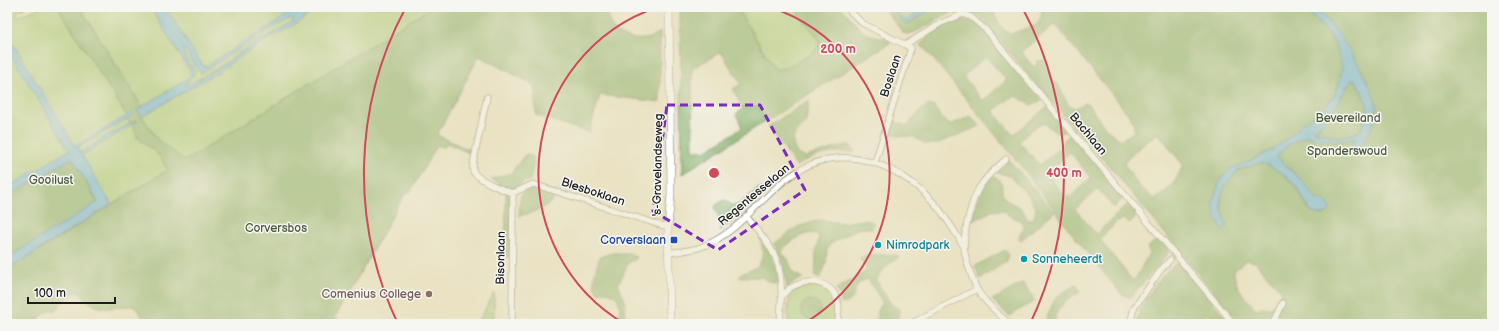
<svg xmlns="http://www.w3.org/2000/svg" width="1499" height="331" viewBox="0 0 1499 331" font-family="'Balsamiq Sans',sans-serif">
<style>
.green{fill:#a5cb75;stroke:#607448}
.forest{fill:#84af66;stroke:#506641;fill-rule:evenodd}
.water{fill:#62b2dd;stroke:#3f677c;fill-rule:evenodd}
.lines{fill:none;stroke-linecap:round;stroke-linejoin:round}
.minor-casing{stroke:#837f70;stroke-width:7}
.tertiary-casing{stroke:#837f70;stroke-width:8}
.minor{stroke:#fff;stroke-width:5.5}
.tertiary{stroke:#fff;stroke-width:7}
.marked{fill:none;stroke:#7b2cbf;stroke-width:3;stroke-dasharray:8 5;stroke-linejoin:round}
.ring{fill:none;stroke:#d1495b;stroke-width:2}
.transit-dot{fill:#1a4fb4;stroke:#f6f6f2;stroke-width:1.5}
.culture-dot{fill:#0f9aa8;stroke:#f6f6f2;stroke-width:1.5}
.education-dot{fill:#8d6e63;stroke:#f6f6f2;stroke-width:1.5}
.labels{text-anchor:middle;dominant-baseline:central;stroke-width:3;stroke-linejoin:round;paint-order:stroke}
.street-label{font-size:12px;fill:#1c1c1c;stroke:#f6f6f2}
.park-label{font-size:12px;fill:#4c593b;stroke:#f6f6f2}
.transit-label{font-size:12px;fill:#164399;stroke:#f6f6f2;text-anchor:end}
.culture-label{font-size:12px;fill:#0d838f;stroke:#f6f6f2;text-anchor:start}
.education-label{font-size:12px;fill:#785e54;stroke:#f6f6f2;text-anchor:end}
.centre{fill:#d1495b;stroke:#f6f6f2;stroke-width:2}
.ring-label{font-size:12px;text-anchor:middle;font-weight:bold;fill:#d1495b;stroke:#f6f6f2;stroke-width:3;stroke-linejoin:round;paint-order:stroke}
</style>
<rect width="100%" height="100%" fill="#f6f6f2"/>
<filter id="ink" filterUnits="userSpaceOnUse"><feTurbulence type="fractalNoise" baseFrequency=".025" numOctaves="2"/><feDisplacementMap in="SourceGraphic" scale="8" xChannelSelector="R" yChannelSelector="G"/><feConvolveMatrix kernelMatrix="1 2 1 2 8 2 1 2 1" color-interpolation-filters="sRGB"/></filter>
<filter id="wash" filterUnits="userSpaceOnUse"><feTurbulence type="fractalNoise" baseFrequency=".012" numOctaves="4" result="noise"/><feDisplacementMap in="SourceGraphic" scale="16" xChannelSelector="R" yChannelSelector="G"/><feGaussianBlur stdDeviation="0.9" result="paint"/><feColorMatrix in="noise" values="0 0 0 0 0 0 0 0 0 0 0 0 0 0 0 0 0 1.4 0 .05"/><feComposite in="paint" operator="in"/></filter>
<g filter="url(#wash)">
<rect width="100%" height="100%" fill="#eae2c3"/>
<path class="green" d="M7,7H26L17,13V17L41,7H58L127,116L79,144L81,146L127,119L130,123L84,151L85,153L132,124L138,138L159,155L168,170L111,204L108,198L7,258V28L9,25L7,20Z
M80,7H150L190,71L191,75L187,79L142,107Z
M165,7H300L206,67L202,65Z
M321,7H432L185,161L158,140L142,116L210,77L263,42L295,24Z
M736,7H797L798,13L819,39L817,49C808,55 785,72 775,69Z
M892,7H926L906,21Z
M292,18L294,21C283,28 273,33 262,39C236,54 212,72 186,87L185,85L195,73L187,60L183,50L186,49L195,67L201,73L277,25Z
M805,285C817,284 831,289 834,301C836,308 834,317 834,324H788C788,306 785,292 805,285Z
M494,293V324H477Z"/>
<path class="forest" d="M58,7H80L142,107L137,110L158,140L185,161L432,7H612C597,32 638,50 660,32V102L600,95L589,133L536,115L534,85L479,56L437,135L470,150L469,153L447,143L444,148L437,145L410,192L404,195L335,318L344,324H147L135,306C104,306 102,316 77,291L59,304L60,307L53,311L51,309L38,319L42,324H7V270L168,170L159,155L138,138L132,124L137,121L136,120L130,123L127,119L133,115L132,113L127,116Z
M680,7H736L773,67L777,69H780C790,65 811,57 817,49C819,46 819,42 819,39L798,13L797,7H841L863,32L870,35L889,39L890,43L682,174ZM721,52L741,84L733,89L743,109L736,114L742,127L739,130L705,151H693L692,71L693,68Z
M883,7H889L908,24L935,7H992C994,16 1002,30 1010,34L1037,25L1041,18L1042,7H1302L1329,33L1337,48L1342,67L1341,77L1334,96L1319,113L1302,123L1297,130L1272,150L1248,162L1230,169L1222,177L1219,183L1213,202L1227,227C1222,213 1217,200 1225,186C1232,173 1240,168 1253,165C1256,164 1259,163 1262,163C1272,165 1289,178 1295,185C1300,191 1305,205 1309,209C1314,214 1322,216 1328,213L1329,207L1314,198L1293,171L1284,165L1277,155L1290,144L1306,136L1318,139H1329L1338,142L1354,139L1356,140L1372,126L1360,69L1337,32L1314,7H1492V324H1305L1303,320L1298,324H1240L1104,160L1027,74L980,16L968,10L955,11L915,32L908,34L903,33ZM1055,24L1128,114L1134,123V132L1121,140C1106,131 1098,119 1089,104L1085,103L1075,108L1068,105L1058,84L1054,82L1050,72L1046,69L1044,60L1037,61L1036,67L1033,66L1021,52ZM1158,133L1183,165L1174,184L1161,195L1154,199L1139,186L1124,164L1125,161L1129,156ZM1246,260L1255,262L1282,292L1274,305L1270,308L1265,307L1256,309C1246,298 1234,287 1234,271Z
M962,19L968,20L977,24L1042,100L1031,105L1018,97L1013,96L993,111L1013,135L1048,106L1067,130L1061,133L1052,130L1045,123C1034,126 1027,134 1019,142L1040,165L1062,146L1064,140L1071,134L1124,197L1114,208L1098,189L1075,209L1096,234L1129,203L1137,212L1134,220L1131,223H1128L1123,219L1117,222L1101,238L1100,240L1132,280H1135L1149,253V251L1147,248L1159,238L1169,250L1166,257L1130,298L1121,294L1077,240L1026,172L926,50L921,47L920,45C931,32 944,22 962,19ZM986,57L1007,80L985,99L982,100L963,76ZM1070,152L1091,178L1072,196L1066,197L1046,173L1047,170L1061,161Z
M1353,79C1357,83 1360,88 1362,93C1371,108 1368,119 1358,132L1341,137H1336L1325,133L1316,132L1315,131L1329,115L1337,104L1351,80Z
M809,100L806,122C794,135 788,138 798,155L805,157L845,145H850L855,152C834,151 814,154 796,166L769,126Z
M928,105L933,106L945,122L950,125L971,116L980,126L936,144H926L914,137L899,136L889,133L893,120L908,127C910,121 922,108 928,105Z
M527,154L533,157L534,161L530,180L523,182L513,190L491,179L511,173L524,156Z
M72,158L98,203L7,258V197Z
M1009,160L1054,212L1021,240L1019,239L1020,233L1024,229V226L1020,220L1011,217L1003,210L992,211L973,221C975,204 980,191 991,177C1006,178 1000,187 1003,196C1007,203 1016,204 1021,209C1025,212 1025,216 1028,220H1030L1034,218L1036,209L1029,196L1010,176L997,172Z
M530,188L558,195C548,207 534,213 519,216C520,205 517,193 530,188Z
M767,188L729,224L719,232L721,224L715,208L716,205L724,200L732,205L736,206L758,189Z
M506,193L510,195L513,257H505Z
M820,220L843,223L864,220L873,222L872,229L868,228L857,229L830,244L827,250L826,264L820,279L815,277L816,252L819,238L817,234C803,231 790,242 781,251L788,259L793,273L803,278L793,283L787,288L783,265L774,244L797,227Z
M759,236C771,251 776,265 779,284L770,282L762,277H740V274C745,272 750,271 755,268C765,261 763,245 759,236Z
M1005,250L1008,253L1007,261L980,279L975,266Z
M614,253H629L636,257V259L628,263L622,277L618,283L625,301V324H566L611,321L618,319C623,302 617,289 598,293C590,285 596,267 600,257L608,254Z
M870,255H896L898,256V258C889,262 882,271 876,280L891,304L899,309L898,321L900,324H875L879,306L883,303L868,279C857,282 855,288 853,298L846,303L842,304L840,296L836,289L857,277L867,270L860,258Z
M1179,262L1231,324H1215L1207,314L1195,324H1143L1137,322C1139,304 1163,270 1179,262Z
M1023,283L1031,294L1035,301L1009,316L992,300Z
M1076,284L1080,292C1068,300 1052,308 1056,324H1044L1054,301L1058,296Z
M801 310a10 10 0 1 1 20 0a10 10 0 1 1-20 0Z"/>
<path class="water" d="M150,7H165L202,65L205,67L300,7H321L295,24L263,42L210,77L142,116L137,110L187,79L191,75L190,71ZM292,18L294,21C280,30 265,37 251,46C230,60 209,76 186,86L185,85L195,73L187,60L183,50L186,49L195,67L201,73L277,25Z
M889,7H892L906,21L926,7H935L906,24Z
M1302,7H1314C1322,15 1330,23 1337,32C1347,45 1374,88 1376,104C1377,120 1368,140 1356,151L1352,150L1351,148L1355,140L1354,139L1338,142L1329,139H1318L1306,136L1290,144L1277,155L1284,165L1302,180L1317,200C1324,199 1330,203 1330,210C1325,217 1318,215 1311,212L1296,185L1287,177L1269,165L1260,163L1238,170L1225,186L1221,196V206L1227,228L1225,230H1223L1216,218L1213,202L1219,183L1225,174L1230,169L1248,162L1272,150L1286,139L1297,130L1302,123L1319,113L1334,96L1338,87L1341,77L1342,67L1337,48L1329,33ZM1353,79L1356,81C1368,102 1373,111 1359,132L1341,137H1336L1325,133L1316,132L1315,130L1329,116L1337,104L1351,80Z
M7,34L75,146L132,113L133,115L127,119L77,148L80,153L108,135L137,120L138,121L82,155L111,204L7,270V258L98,202L72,158L7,197V188L69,150L7,49Z"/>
</g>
<g filter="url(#ink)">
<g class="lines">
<defs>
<path id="minor" d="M846,7L862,23L911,48L875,162
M905,45L941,23L963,14L971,17L986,30L1234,324
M487,97L473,164C473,166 473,168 473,171C476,179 505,191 513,193
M1006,159C996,168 986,176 979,188C971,201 965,229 964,244C963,252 973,283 978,291C986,304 998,313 1009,324
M513,193L533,184L660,225L668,226
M746,216C758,231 773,246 778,265C783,282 781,306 780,324
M668,253C679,251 690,251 701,247C741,233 763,192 798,171C848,140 906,168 940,210C948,221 956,233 963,245
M782,296C785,293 789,288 794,286C810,278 833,282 838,302C840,308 838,317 838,324
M512,324L513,193
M910,324L977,289
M1130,324L1134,308L1160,271L1170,260
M1273,324L1283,303"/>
<path id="tertiary" d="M669,7L671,195L668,226L670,324"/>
</defs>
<use href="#minor" class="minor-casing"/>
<use href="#tertiary" class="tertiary-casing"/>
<use href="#minor" class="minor"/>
<use href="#tertiary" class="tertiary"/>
</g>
</g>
<path d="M0 0H1499V331H0ZM667,105H760L805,190L718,250L653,211Z" fill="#eae2c3" fill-opacity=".55" fill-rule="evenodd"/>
<path class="marked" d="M667,105H760L805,190L718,250L653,211Z"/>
<g class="ring">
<path d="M625 324A175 175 0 0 1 658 7M770 7A175 175 0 0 1 803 324"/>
<path d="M398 324A350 350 0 0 1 405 9M1023 9A350 350 0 0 1 1030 324"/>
</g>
<rect class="transit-dot" x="670" y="236" width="8" height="8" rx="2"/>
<g class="culture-dot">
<circle cx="878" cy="245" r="4"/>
<circle cx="1024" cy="259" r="4"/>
</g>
<circle class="education-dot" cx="429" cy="294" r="4"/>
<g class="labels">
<g class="street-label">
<text transform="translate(891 76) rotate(-72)">Boslaan</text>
<text transform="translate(1088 134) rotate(50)">Bachlaan</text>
<text transform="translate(658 165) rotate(-89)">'s-Gravelandseweg</text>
<text transform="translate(593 192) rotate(18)">Blesboklaan</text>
<text transform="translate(754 195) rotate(-40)">Regentesselaan</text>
<text transform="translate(501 258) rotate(-89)">Bisonlaan</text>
</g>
<g class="park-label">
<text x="1348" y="118">Bevereiland</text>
<text x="1347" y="151">Spanderswoud</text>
<text x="51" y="180">Gooilust</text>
<text x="276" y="228">Corversbos</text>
</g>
<g class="transit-label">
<text x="666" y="240">Corverslaan</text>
</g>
<g class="culture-label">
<text x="886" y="245">Nimrodpark</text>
<text x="1032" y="259">Sonneheerdt</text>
</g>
<g class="education-label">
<text x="421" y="294">Comenius College</text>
</g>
</g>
<circle cx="714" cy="173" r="6" class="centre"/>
<g class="ring-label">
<text x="838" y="53">200 m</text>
<text x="1064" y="177">400 m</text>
</g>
<rect width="1499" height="331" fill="none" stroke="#f6f6f2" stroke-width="24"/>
<path d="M28 297v6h87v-6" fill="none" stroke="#1c1c1c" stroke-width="2"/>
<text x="34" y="297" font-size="12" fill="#1c1c1c" stroke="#f6f6f2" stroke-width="3" paint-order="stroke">100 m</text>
</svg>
